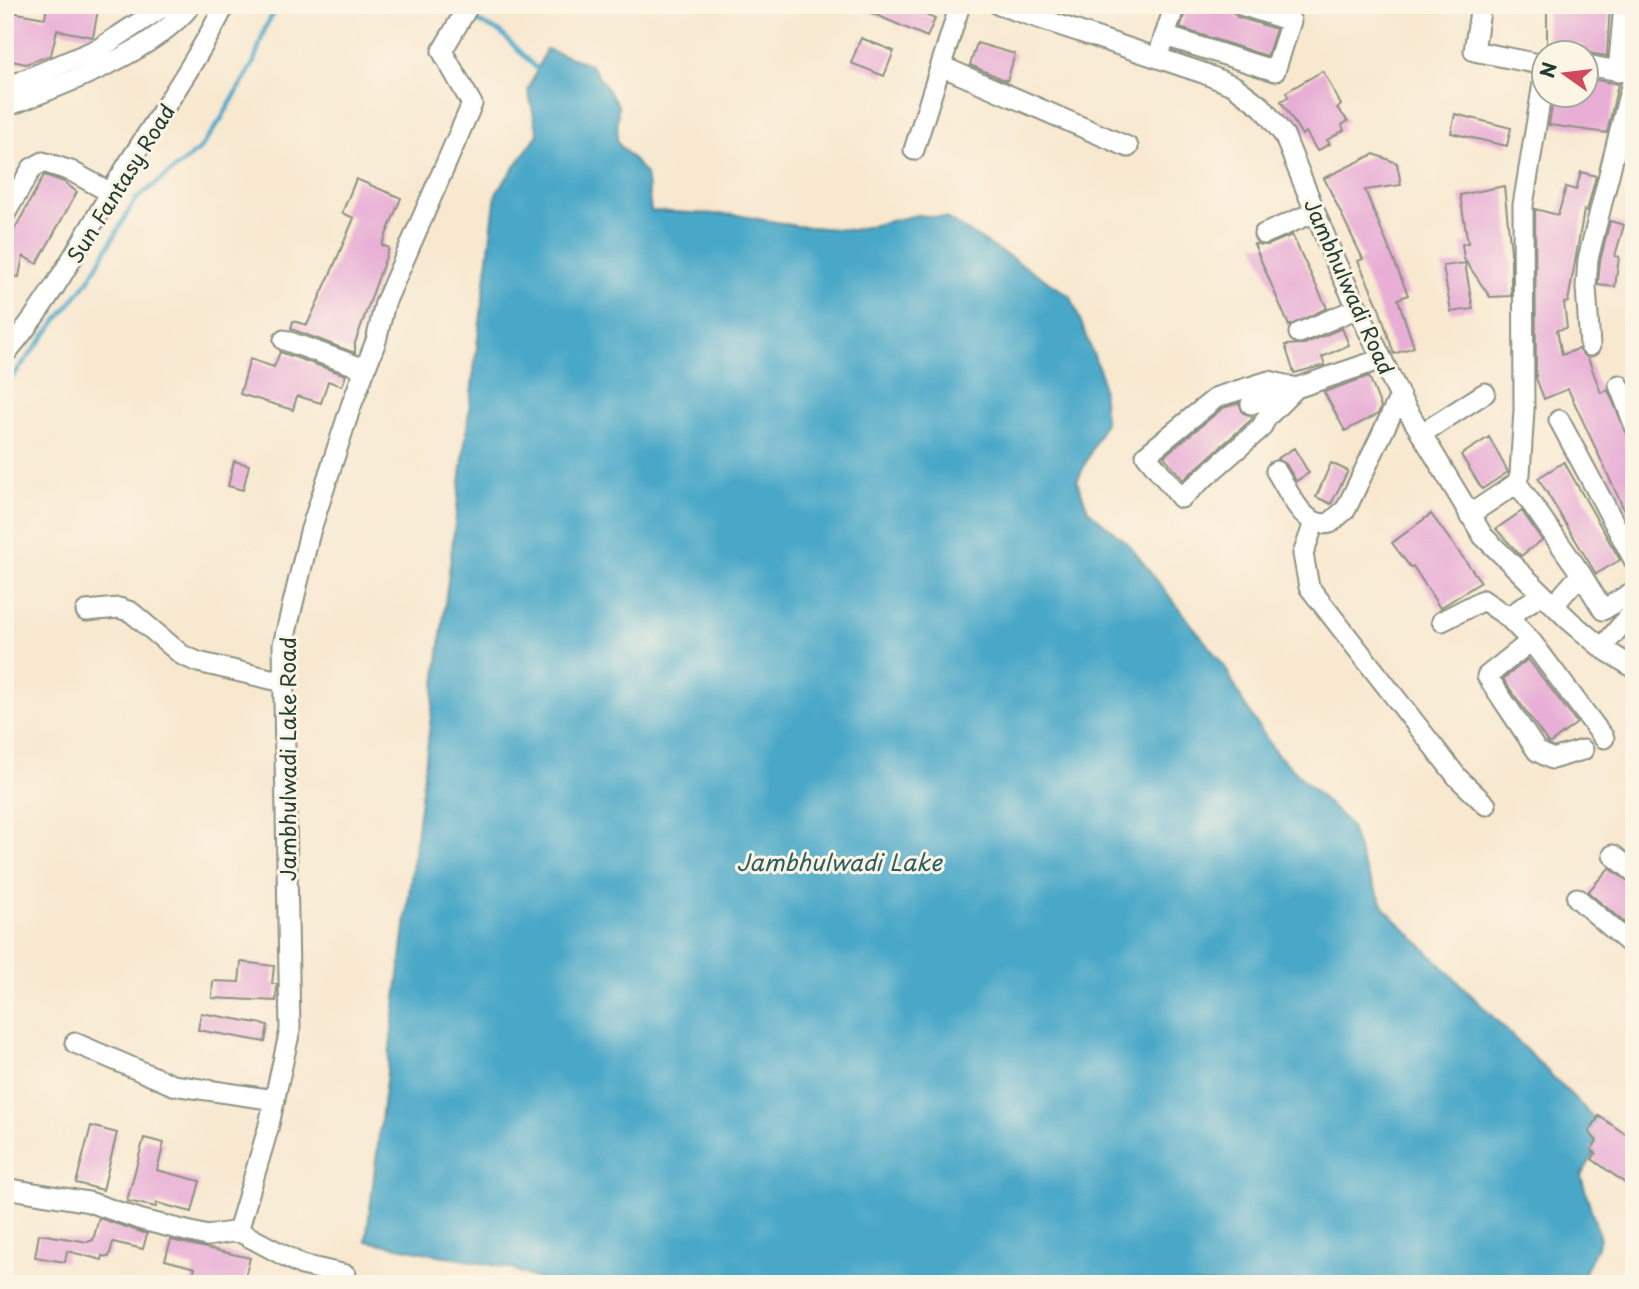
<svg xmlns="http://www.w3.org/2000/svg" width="1639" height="1289" viewBox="0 0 1639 1289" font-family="'Playpen Sans',sans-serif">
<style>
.water{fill:#49a7c8;stroke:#34727e;stroke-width:2}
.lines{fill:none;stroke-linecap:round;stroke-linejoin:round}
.stream{stroke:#49a7c8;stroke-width:4.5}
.building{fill:#e8aed5}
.minor-casing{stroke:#8c9282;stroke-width:23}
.minor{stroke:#fff;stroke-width:19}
.labels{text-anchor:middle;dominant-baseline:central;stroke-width:6;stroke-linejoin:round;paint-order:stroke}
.street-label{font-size:21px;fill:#1f3d34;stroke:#fcf5e5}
.water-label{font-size:23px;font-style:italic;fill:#2c5d60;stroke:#fcf5e5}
</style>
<rect width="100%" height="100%" fill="#fcf5e5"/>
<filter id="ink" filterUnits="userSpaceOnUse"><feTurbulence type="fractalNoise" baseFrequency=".0143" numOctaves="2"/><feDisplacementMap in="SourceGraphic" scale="14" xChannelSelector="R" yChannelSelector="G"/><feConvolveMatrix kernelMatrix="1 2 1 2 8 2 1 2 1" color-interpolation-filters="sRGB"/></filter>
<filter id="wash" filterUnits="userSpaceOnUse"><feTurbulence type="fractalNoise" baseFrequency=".00686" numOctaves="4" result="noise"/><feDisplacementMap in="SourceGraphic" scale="28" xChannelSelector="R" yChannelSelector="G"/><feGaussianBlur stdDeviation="1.57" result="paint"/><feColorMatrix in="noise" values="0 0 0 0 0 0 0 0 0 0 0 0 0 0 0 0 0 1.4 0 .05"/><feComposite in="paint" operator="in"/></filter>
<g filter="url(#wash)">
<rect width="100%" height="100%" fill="#f8e8d0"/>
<path class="water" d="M546,49L590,64L618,105L617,142L646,174L651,211L737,215L797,226L852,230L917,215L946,218L1028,268L1071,297L1101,374L1105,422L1077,481L1088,510L1129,545L1225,667L1244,704L1276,753L1350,825L1364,867L1386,910L1604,1128L1603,1139L1581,1176L1600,1239L1580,1284H550L512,1269L366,1241L496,193L538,134L528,90Z"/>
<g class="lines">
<path class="stream" d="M443,5L458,11
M469,17L500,32L537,69
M5,386L89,280L135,200L199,150L220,121L253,64L266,26L278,5"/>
</g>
<g id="blocks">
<path class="building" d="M56,5H99L93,37L57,30L51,55L26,64L7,60L5,20L9,21L11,12L45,18L47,6Z
M853,5H902L935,19L927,37Z
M1188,5L1213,13L1215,9L1222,11L1224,7L1229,8L1237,17L1276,29L1267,56L1180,28Z
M1547,5H1610L1607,56L1582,52L1583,45L1547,43Z
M861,38L894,51L884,76L851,63Z
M977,43L1015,54L1007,81L970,65Z
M1323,71L1341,105L1337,108L1348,121L1342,125L1344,130L1327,140L1330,144L1317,151L1306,132L1302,135L1281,101L1288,97L1286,92Z
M1586,78L1618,84L1607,133L1549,125L1554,94H1586Z
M1455,114L1511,128L1507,146L1451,133Z
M1374,154L1397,163L1401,185L1365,190L1408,295L1398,299L1414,347L1394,354L1378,305L1358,261L1363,259L1324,178Z
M1581,172L1596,176L1587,211L1584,210L1568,302L1564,303L1567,328L1557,330L1562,355L1578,349L1588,358L1601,393L1608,390L1634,450V531L1568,389L1544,399L1536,378L1535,209L1558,215L1566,187L1576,190Z
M44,175L64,182L77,192L37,264L23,256L19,277L5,275V247Z
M356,179L401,198L382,245L389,248L355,343V353L291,329L293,321L307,325L333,268L354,218L342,213Z
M1504,186L1511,252V296L1490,297L1464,259L1462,244L1468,243L1460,195Z
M1610,221L1624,225L1615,256L1619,257L1615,287L1598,285L1600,261Z
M1292,235L1327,308L1289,326L1254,244L1268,245Z
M1465,263L1473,309L1451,312L1443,266Z
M1342,328L1349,345L1322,357L1325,365L1294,373L1285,345L1304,344Z
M280,352L346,375L342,386L328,381L321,403L297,396L293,410L240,394L250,359L274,367Z
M1369,376L1381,407L1378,414L1345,431L1324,392Z
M1239,403L1243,413L1253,416L1251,420L1183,480L1164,456L1223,408Z
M1489,437L1508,472L1482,489L1461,455Z
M1294,448L1309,473L1296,481L1286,464L1277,459Z
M234,461L249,465L243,490L228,486Z
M1564,462L1620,560L1596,574L1538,478Z
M1331,463L1348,471L1331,504L1316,497Z
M1522,511L1542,540L1521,556L1496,529Z
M1431,514L1481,582L1440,608L1413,566L1411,568L1392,543Z
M1528,659L1577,723L1549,744L1503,679Z
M1609,868L1634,885V931L1588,892Z
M241,962L274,966L272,984H277L276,1001L212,998L213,981L239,982Z
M201,1013L268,1025L265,1042L198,1030Z
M1599,1116L1634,1140V1186L1625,1183L1592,1159L1596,1153L1591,1150L1597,1141L1589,1132Z
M91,1126L117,1133L103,1190L76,1183Z
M144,1138L164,1143L157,1170L200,1181L192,1212L157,1203L156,1207L127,1201Z
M99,1218L147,1234L143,1249L113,1242L109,1257L102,1256V1260L67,1251L65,1262L35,1257L39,1234L88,1242L93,1240Z
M171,1240L250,1258L243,1284H190L195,1268L165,1260Z"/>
</g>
</g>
<g filter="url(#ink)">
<use href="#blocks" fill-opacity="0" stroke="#8c9282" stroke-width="2"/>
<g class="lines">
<defs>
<path id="minor" d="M999,5L1203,73L1234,86L1262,107L1284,135L1335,261L1403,403L1483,536L1570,621L1602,648L1634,668
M1481,5L1474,51L1544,65
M1165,36L1275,71L1291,21L1241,5
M1161,47L1175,5
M1586,65L1630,73
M941,66L1128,147
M1618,72L1624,5
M5,88L100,48L166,5
M5,107C63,85 151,54 191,5
M914,150L960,5
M5,214L32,168L43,162L71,171L111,193
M1264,234L1315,212
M1299,333L1358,308
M284,340L365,369
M1590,346L1586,287L1588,259L1634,74
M5,354C56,295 89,226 130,161C163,109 197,60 225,5
M1619,385L1634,424
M1296,388L1267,417L1261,428L1181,498L1146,455L1217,397L1269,381L1296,388L1382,359
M1251,404L1291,390
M1559,420L1634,560
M1421,434L1485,393
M1276,471C1288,489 1303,530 1330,523L1346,509L1400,396
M1517,483L1581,574L1554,605
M1469,515L1517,483L1520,474L1524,410L1523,205L1544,77
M1314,523L1303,554L1309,587L1458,778L1486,805
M1581,574L1603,610L1634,591
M1542,594L1508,617L1531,641L1487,676L1537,751L1552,759L1583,750
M86,611L119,608L131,612L182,655L198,662L283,682
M1442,621L1483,600L1508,617
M1531,641L1604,738
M1602,648L1634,610
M1613,855L1634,872
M1577,898L1634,947
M75,1043L173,1085L275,1100
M5,1188L89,1202L142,1220L207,1236L238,1231L268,1129L290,1030L283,645L310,532L351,406L376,341L385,303L472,104L442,51L469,5
M238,1231L302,1265L346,1275"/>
</defs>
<use href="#minor" class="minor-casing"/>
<use href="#minor" class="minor"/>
</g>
</g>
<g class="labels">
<g class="street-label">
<text transform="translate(120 183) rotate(-58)">Sun Fantasy Road</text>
<text transform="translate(1350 286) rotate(66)">Jambhulwadi Road</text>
<text transform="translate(287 759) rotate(-90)">Jambhulwadi Lake Road</text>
</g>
<g class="water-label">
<text x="839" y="861">Jambhulwadi Lake</text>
</g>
</g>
<rect width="1639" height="1289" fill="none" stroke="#fcf5e5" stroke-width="28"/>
<g transform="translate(1565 74) rotate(284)"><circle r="33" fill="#fcf5e5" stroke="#a4ab9e" stroke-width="2"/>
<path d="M0-5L12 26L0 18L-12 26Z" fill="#d1495b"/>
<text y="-10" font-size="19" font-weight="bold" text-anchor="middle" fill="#1f3d34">N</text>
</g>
</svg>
